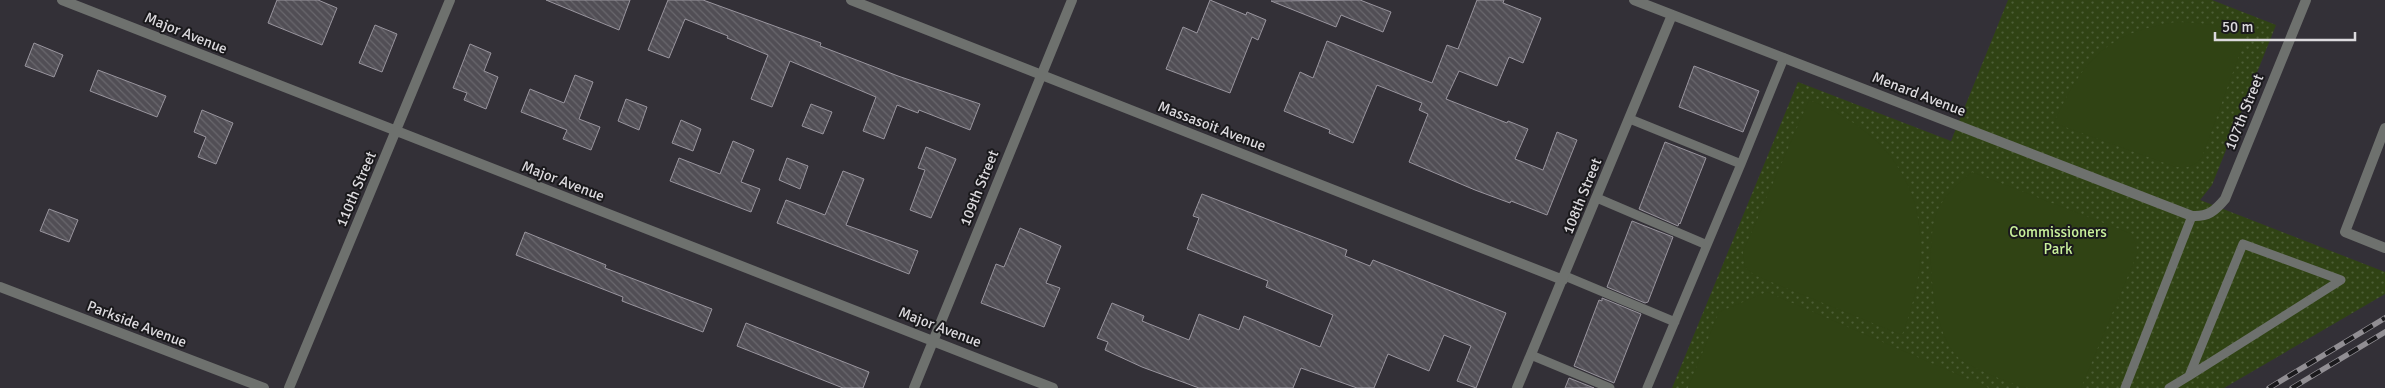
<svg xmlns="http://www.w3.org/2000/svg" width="2385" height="388" viewBox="0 0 2385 388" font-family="Signika,sans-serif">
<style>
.grass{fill:url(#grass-dots)}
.pitch{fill:#304314}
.building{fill:url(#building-back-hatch);stroke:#99959e}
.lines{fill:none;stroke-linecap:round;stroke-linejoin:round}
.service{stroke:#6e716e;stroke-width:9}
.minor{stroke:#6e716e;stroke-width:10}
.rail-casing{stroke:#918e93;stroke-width:5.5}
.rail{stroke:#1a191c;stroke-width:4;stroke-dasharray:11;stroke-linecap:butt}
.labels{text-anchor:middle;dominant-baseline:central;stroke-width:4;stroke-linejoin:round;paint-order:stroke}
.street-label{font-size:15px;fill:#dcdade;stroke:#1a191c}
.park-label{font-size:15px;fill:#c9f19c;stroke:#1a191c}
</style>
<defs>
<pattern id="grass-dots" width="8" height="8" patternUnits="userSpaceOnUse" patternTransform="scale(1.25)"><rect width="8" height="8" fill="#304314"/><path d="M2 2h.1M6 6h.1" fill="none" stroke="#4d5e36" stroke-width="1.8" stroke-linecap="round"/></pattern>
<pattern id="building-back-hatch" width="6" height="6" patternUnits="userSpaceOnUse" patternTransform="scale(1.25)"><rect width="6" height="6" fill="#514e55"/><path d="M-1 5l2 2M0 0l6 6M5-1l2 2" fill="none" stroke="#69676d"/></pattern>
</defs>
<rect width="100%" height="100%" fill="#333037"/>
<path class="grass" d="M2008,0H2212L2276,25L2212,185L2200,200L2385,272V294L2224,388H1672L1798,82L1951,141Z"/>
<path class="pitch" d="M2176,22C2202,22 2223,26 2247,34L2202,157C2194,167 2186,169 2173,166L2054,123C2083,60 2106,33 2176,22Z
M1809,100C1918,143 1943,230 1902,335L1754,275L1745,267L1743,252Z
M1972,172L2132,234L2138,252L2081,388C2064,388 2045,388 2028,388C2015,386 1976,369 1964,362C1931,343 1924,244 1937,212C1944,195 1959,183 1972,172Z
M1767,292L1989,388H1688L1719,312Z"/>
<path class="building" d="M277,0H318L337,8L322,45L268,23Z
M546,0H630L619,30Z
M668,0H703L821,43L820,46L898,76L980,104L970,130L919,110L918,113L897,105L884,139L863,131L876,97L790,61L772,107L751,99L768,55L727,38L728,36L685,19L669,58L648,50Z
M1210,0L1246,15L1247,12L1266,20L1258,40L1252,37L1230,93L1166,69L1183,27L1197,33Z
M1360,0L1391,12L1383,32L1341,15L1336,27L1271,1Z
M1477,0H1504L1503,3L1541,18L1523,63L1509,57L1497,86L1459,71L1446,99L1507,123L1508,121L1528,129L1515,159L1543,170L1557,132L1577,140L1547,215L1511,201L1510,203L1475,190L1409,162L1428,114L1419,110L1422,103L1377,85L1353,143L1329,133L1330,130L1284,111L1300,72L1313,78L1327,41L1432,83L1447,45L1458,49Z
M375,25L397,34L382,72L359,63Z
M34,43L63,55L54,77L25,66Z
M470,44L491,53L484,71L498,77L486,109L464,100L467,93L453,88Z
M1694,66L1759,91L1743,132L1679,107Z
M98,70L166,96L157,117L90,91Z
M575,75L593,82L579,119L600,127L591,150L563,139L567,130L521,112L530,89L564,103Z
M626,99L647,107L639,130L618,121Z
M811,104L832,112L823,134L802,126Z
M202,110L233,123L216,164L198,157L206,137L194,132Z
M681,120L701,129L693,151L672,143Z
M733,141L754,150L741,182L760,189L751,212L670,181L679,158L720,174Z
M1665,142L1706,158L1680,224L1679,223L1678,226L1639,209Z
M926,147L956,159L931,218L910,210L925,170L918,168Z
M787,158L808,166L800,189L779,180Z
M843,171L864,179L846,225L918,251L909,274L777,223L786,200L825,215Z
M1202,194L1347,250L1345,256L1370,266L1373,260L1506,313L1476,388L1457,381L1471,346L1444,335L1429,371L1388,354L1374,388H1357L1301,368L1293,388H1199L1142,367L1105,350L1108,342L1097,338L1112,303L1144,316L1142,321L1189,340L1199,314L1239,330L1244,316L1320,347L1333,315L1266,287L1268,281L1187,249L1199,218L1193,216Z
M49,209L78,220L69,242L40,231Z
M1632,221L1673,237L1648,302L1645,303L1607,287Z
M1020,228L1061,246L1046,283L1060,288L1044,327L981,303L996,264L1004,267Z
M525,232L606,265L605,268L712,309L703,332L622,301L623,297L516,255Z
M1602,298L1641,314L1614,383L1574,366L1599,300L1602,301Z
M746,323L869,372L863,388H843L737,346Z
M1569,378L1594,388H1565Z"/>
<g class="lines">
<path class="service" d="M1630,119L1741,164L1647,388
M1741,164L1784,58
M1597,198L1707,245
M1565,276L1675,322
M1531,355L1610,388
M2125,388L2192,216
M2169,388L2189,376L2341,280L2243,244L2189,376"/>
<path class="minor" d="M62,0L1053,388
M851,0L1563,280
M1634,0L2192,216C2208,217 2215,211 2225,199L2306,0
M2385,128L2345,232L2385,248
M0,287L264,388
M289,388L450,0
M914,388L1072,0
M1517,388L1672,15"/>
<defs>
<path id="rail" d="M2269,388L2385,318
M2292,388L2385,332"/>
</defs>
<use href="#rail" class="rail-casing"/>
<use href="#rail" class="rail"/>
</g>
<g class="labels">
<g class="street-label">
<text transform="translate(186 33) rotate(22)">Major Avenue</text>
<text transform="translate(1919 94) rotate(21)">Menard Avenue</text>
<text transform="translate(2244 112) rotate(-68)">107th Street</text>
<text transform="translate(1212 126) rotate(21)">Massasoit Avenue</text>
<text transform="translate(563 181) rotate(21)">Major Avenue</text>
<text transform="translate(979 188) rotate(-68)">109th Street</text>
<text transform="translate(356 189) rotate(-67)">110th Street</text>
<text transform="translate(1582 196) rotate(-68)">108th Street</text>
<text transform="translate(137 324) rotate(21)">Parkside Avenue</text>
<text transform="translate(940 327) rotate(21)">Major Avenue</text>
</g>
<g class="park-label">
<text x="2058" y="232">Commissioners<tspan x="2058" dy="17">Park</tspan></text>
</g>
</g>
<path d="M2215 32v8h140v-8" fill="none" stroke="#dcdade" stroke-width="2.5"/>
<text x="2222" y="32" font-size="15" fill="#dcdade" stroke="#1a191c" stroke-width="4" paint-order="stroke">50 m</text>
</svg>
